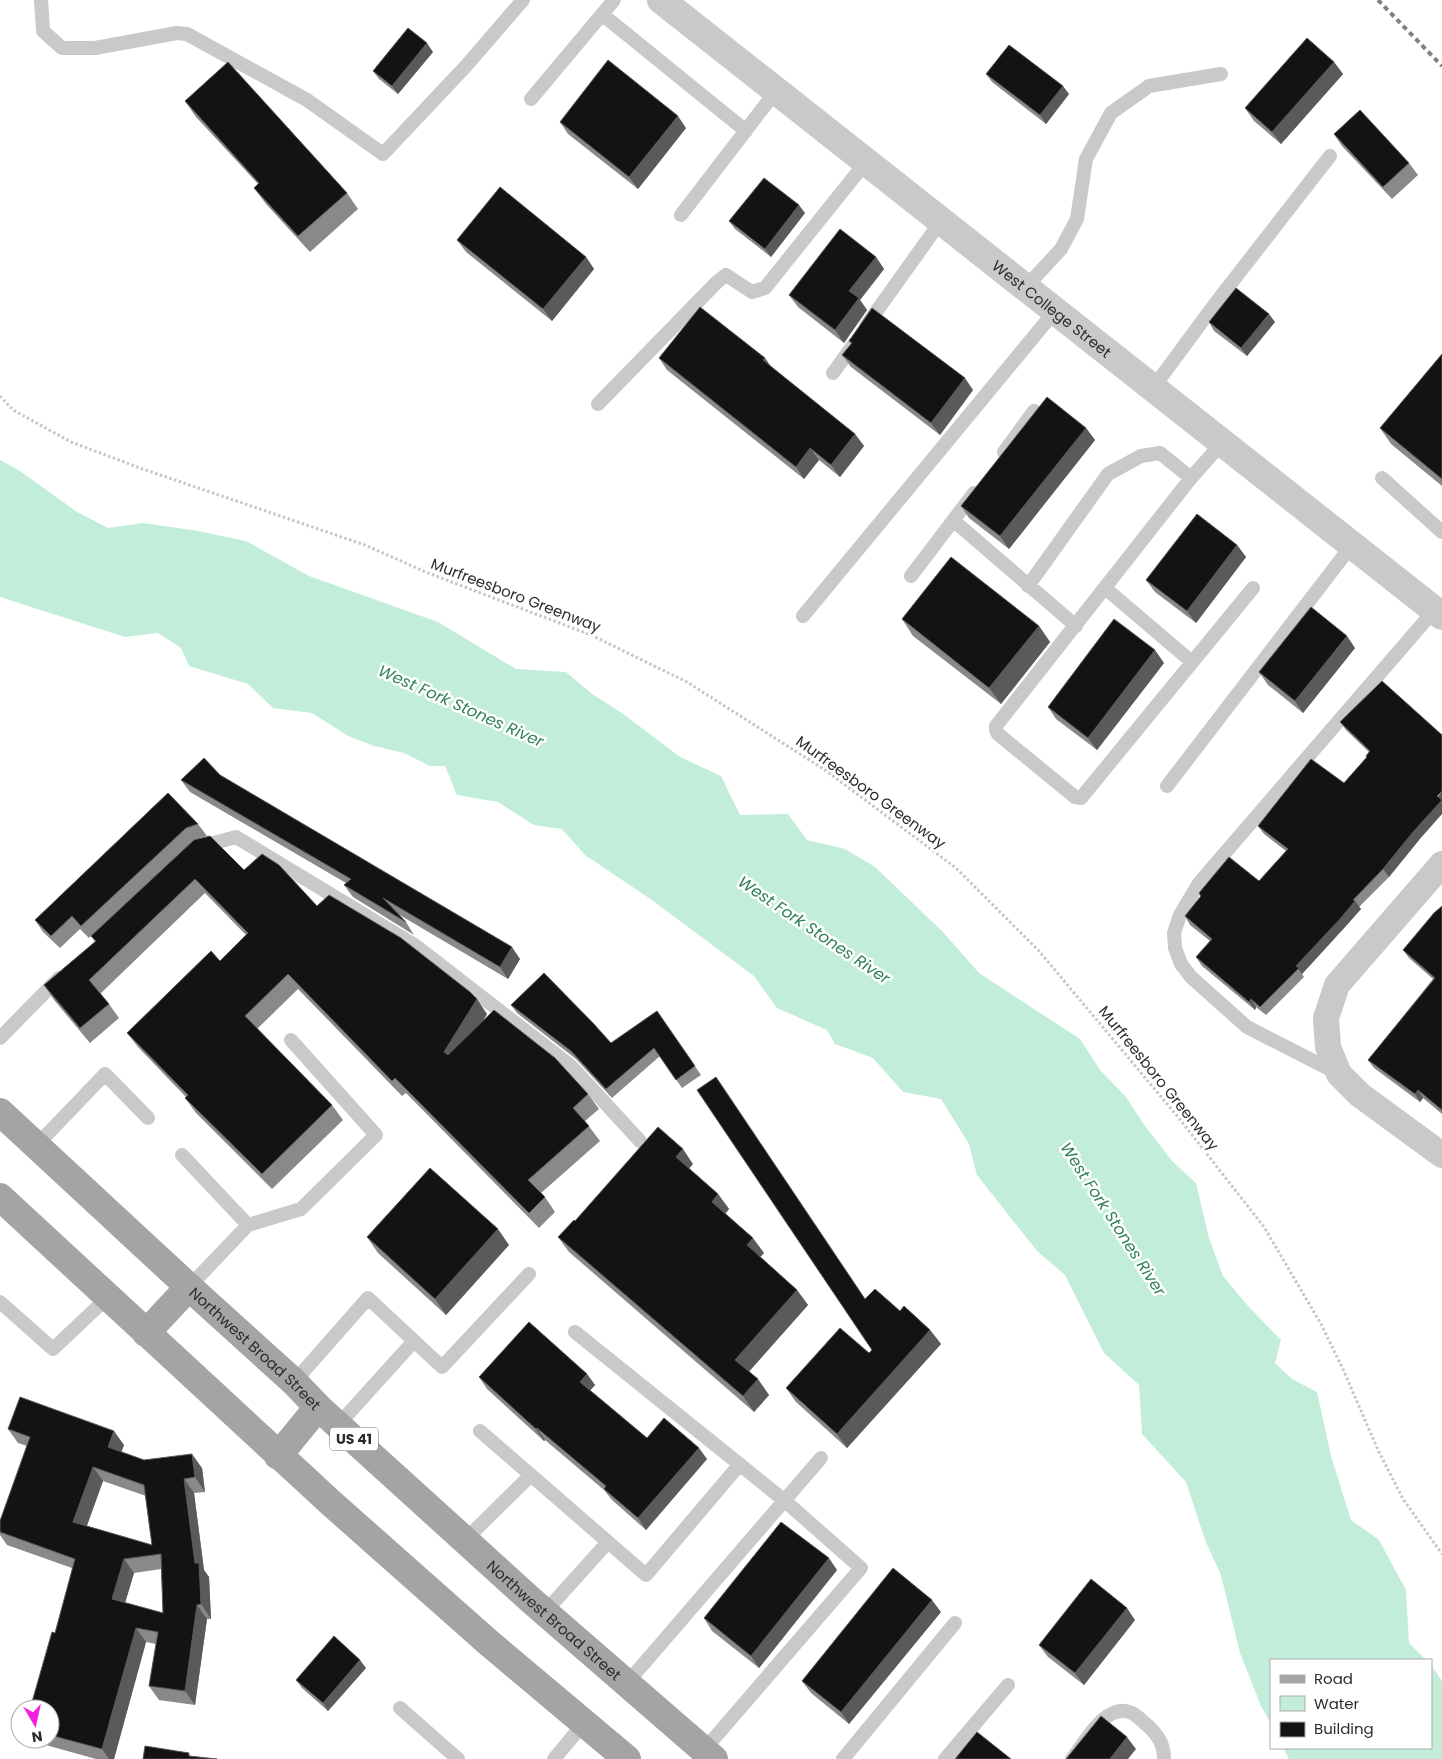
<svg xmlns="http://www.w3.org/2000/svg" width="1442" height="1759" viewBox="0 0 1442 1759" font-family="Poppins,sans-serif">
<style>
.water{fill:#c2edd9}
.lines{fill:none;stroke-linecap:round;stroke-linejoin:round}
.path{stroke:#c6c6c6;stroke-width:3;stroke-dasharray:2.5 2.5;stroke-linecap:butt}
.service{stroke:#c9c9c9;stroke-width:14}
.minor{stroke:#c9c9c9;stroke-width:26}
.tertiary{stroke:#c9c9c9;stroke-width:28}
.primary{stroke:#a4a4a4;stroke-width:28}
.rail{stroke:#818181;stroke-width:4;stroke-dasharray:5 4;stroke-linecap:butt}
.wall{fill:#898989;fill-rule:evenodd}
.shaded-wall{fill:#5a5a5a}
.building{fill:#131313;stroke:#5a5a5a;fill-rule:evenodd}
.labels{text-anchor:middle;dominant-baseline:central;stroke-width:5;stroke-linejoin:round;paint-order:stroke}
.shield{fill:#fff;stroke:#6b6b6b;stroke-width:1}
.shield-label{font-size:14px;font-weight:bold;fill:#2c2c2c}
.street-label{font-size:15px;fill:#2c2c2c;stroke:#fff}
.water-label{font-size:16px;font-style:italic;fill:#30805a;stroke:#fff}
</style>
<rect width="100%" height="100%" fill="#fff"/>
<path class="water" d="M0,460L20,471L77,512L108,528L143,523L198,531L246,541L309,576L438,622L516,669L566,672L592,694L622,713L680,757L721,776L740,815L788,814L807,840L845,849L875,867L943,932L979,973L1080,1039L1100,1070L1126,1097L1145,1126L1173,1162L1196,1183L1209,1238L1223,1276L1248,1306L1281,1340L1275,1363L1292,1379L1317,1392L1331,1456L1351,1520L1379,1540L1406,1590L1409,1643L1426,1660H1271V1724L1261,1706L1240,1653L1221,1575L1205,1540L1186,1482L1142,1434L1139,1385L1104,1353L1065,1275L1037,1251L977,1175L969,1144L941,1099L903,1092L873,1058L835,1044L827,1030L777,1008L754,976L649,898L585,855L562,829L534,825L498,802L457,795L445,766H430L404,753L374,746L348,736L312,713L273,708L248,684L189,666L181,648L158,633L125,637L0,597Z
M1431,1665L1442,1681V1759H1289L1283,1748H1431Z"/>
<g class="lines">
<path class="path" d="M0,396L13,410L71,442L140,468L365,545L428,573L591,635L687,682L825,770L956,868L1039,951L1178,1117L1264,1227L1321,1324L1342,1367L1378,1450L1403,1499L1442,1554"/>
<path class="service" d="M41,0L43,31L62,48H95L177,33L187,34L307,100L383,154L466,66L523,0
M603,15L746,131
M531,99L614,0
M681,215L776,91
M1025,288L1061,249L1077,219L1086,159L1111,113L1149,86L1221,74
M866,326L941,221
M833,373L854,344
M1153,388L1218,300L1330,156
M598,404L717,282L726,275L752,292L765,288L866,162
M1222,443L1191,478L996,726V730L998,734L1075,797L1081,798L1253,588
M1004,452L1034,411
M1382,478L1442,532
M954,521L1076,626
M911,576L974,493
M1028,586L1108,474L1141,456L1160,453L1191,478
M1105,588L1192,662
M803,616L1055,311
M1167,786L1352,545
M199,847L236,837L416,946L571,1066L640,1141
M0,1038L59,978
M1337,1073L1247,1027L1191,977L1181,964L1175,948L1174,933L1180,915L1199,883L1437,607
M36,1146L105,1074L148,1118
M182,1155L248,1225L189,1287
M248,1225L301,1209L376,1135L291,1040
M0,1302L53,1349L108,1297
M575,1332L785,1501L861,1568L704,1750
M294,1382L368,1298L442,1367L529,1274
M338,1425L414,1341
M480,1431L646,1575L740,1464
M465,1540L531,1475
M545,1612L608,1542
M627,1683L821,1458
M400,1708L458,1759
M554,1759L584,1723
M843,1759L955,1623
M945,1759L1008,1685
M1072,1759C1085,1742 1106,1701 1132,1713C1138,1716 1142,1721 1147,1725C1158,1735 1164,1744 1164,1759"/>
<path class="minor" d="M1442,864L1337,985L1326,1018L1328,1047L1339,1074L1360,1095L1442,1155"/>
<path class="tertiary" id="s1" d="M661,0L1442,616"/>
<g class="primary">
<path id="s2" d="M0,1112L189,1287L294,1382L318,1407L533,1602L714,1759"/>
<path d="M0,1197L331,1503L489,1643L627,1759"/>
<path d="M146,1333L189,1287"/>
<path d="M278,1456L318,1407"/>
</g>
<path class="rail" d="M1378,0L1442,66"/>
</g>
<path class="wall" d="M433,52L398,94L379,79L373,71Z
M1334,62L1343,74L1281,144L1254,121L1245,108Z
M986,74L1069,94L1046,124L992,82Z
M185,101L347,193L358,209L310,252L266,204L254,188L258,184L196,117Z
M560,122L686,128L638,189L568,134Z
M1334,134L1409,163L1418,175L1392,199L1342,146Z
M805,213L771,257L735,229L729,221Z
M457,240L586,257L594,269L552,321L466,252Z
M876,257L884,269L860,300L867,310L844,343L798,307L789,295Z
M1209,322H1275L1247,356L1214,331Z
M849,341L973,390L940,435L851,367L842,355L851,344Z
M1442,354V486L1391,444L1380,428Z
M659,358H765L772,368L855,434L864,446L840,477L819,460L804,479L667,370Z
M1086,428L1095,440L1009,549L969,518L961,506Z
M1237,545L1246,557L1196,623L1155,592L1146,580Z
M902,619L1039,626L1050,642L1001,704L913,636Z
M1355,648L1303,713L1268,685L1259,672Z
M1164,663L1097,750L1056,719L1048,707Z
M1382,681L1419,840L1389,877L1359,907L1361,909L1345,927L1302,974L1304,977L1266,1015L1256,1007L1255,1010L1202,966L1196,957L1210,941L1190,925L1185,916L1201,896L1199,893L1259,881L1286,851L1264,834L1258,826L1344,783L1367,757L1369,752L1346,730L1340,722Z
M220,775L520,959L508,979L398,914L406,922L414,935L353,897L344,885L346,883L190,792L181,780Z
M168,793L198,824L207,836L200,838L244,870L317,906L487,1014L482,1022L588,1094L599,1109L585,1121L600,1141L541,1193L545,1197L555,1212L539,1228L406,1093L402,1096L298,989L257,1029L332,1105L343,1120L272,1189L196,1113L185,1098L186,1097L138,1047L127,1033L220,961L246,935L205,893L100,994L109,1004L119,1018L90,1043L54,1000L44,985L95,942L91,936L89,938L80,929L60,948L43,932L35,920Z
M1442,906V1114L1423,1098L1420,1102L1374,1068L1368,1060L1433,979L1409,958L1403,950Z
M511,1005L611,1043L657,1011L701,1075L682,1088L660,1056L612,1098L576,1059L517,1013Z
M693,1164L689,1168L718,1194L729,1209L725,1213L764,1253L760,1257L797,1290L808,1305L749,1371L769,1395L754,1412L569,1252L558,1237L575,1221Z
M367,1237L509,1245L446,1315L378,1253Z
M866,1299L900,1311L930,1330L941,1344L847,1448L796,1402L786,1388L869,1353L872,1350Z
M587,1374L595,1385L590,1390L647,1438L707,1459L646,1530L612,1500L604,1490L545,1440L544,1441L487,1389L479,1377Z
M8,1429L124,1445L121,1452L144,1460L202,1468L205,1492L194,1493L204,1570L209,1577L211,1619H207L195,1705L159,1700L149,1686L156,1644L146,1642L114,1759H96L35,1742L33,1739H50V1709L72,1568L7,1545L0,1535V1521L27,1446L18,1443ZM103,1481L146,1496L152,1545L87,1526ZM161,1569L163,1613L125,1603L134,1573Z
M837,1570L759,1668L712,1631L704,1618Z
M941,1612L849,1724L811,1693L802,1681Z
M1135,1620L1084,1685L1048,1657L1039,1645Z
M366,1668L328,1711L302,1688L296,1680Z"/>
<path class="shaded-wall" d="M427,43L433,52L398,94L392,86Z
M1334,62L1343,74L1281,144L1272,132Z
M1063,86L1069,94L1046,124L1040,115Z
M678,116L686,128L638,189L629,177Z
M799,205L805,213L771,257L765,249Z
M586,257L594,269L552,321L543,309Z
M876,257L884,269L860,300L867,310L844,343L835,330L849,291Z
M1269,314L1275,322L1247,356L1241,348Z
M765,358L773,370L763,360Z
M965,378L973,390L940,435L931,423Z
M1086,428L1095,440L1009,549L1000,536Z
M855,434L864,446L840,477L831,465Z
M810,448L819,460L804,479L796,467Z
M1237,545L1246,557L1196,623L1187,611Z
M1039,626L1050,642L1001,704L989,688Z
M1347,636L1355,648L1303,713L1295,701Z
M1155,650L1164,663L1097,750L1088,738Z
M1442,791V814L1419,840L1389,877L1383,869Z
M1355,901L1361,909L1345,927L1302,974L1296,966Z
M512,947L520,959L508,979L500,967Z
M477,999L487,1014L455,1067L444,1052Z
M1251,999L1256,1007L1255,1010L1249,1002Z
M1418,1090L1423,1098L1420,1102L1415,1094Z
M683,1149L693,1164L686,1172L676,1157Z
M718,1194L729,1209L723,1217L712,1202Z
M498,1229L509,1245L446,1315L435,1299Z
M753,1238L764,1253L757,1260L747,1245Z
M797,1290L808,1305L746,1375L735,1360Z
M930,1330L941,1344L847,1448L837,1434Z
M587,1374L595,1385L588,1393L580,1382Z
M758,1379L769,1395L754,1412L743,1396Z
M537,1428L545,1440L544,1441L536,1429Z
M114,1431L124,1445L118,1461L108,1447Z
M699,1448L707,1459L646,1530L638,1518Z
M192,1454L202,1468L205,1492L195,1477Z
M93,1467L103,1481L83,1536L73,1522Z
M184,1479L194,1493L204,1570L209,1577L211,1619L201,1604Z
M829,1558L837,1570L759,1668L751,1656Z
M124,1559L134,1573L122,1613L112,1599Z
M932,1600L941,1612L849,1724L841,1712Z
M197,1605L207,1619L195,1705L185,1691Z
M1127,1608L1135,1620L1084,1685L1075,1673Z
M136,1628L146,1642L114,1759H109L102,1749Z
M360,1660L366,1668L328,1711L323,1703Z
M1127,1737L1136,1749L1128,1759H1110Z"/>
<path class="building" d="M408,28L427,43L392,86L373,71Z
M1307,38L1334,62L1272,132L1245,108Z
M1009,45L1063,86L1040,115L986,74Z
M608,60L678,116L629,177L560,122Z
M228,62L347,193L298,236L254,188L259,183L185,101Z
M1360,110L1409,163L1383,187L1334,134Z
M764,178L799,205L765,249L729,221Z
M500,187L586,257L543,309L457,240Z
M840,229L876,257L849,291L859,298L835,330L789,295Z
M1236,288L1269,314L1241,348L1209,322Z
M700,307L765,358L763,360L855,434L831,465L810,448L796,467L659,358Z
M872,308L965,378L931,423L842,355L852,343L849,341Z
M1442,354V479L1380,428Z
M1047,397L1086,428L1000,536L961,506Z
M1197,514L1237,545L1187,611L1146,580Z
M951,557L1039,626L989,688L902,619Z
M1311,607L1347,636L1295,701L1259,672Z
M1114,619L1155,650L1088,738L1048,707Z
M1382,681L1442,735V791L1437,796L1442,800L1413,832L1383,869L1353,900L1355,901L1340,919L1296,966L1299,968L1260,1007L1251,999L1249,1002L1196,957L1212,939L1185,916L1201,896L1199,893L1229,857L1259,881L1288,849L1258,826L1311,759L1344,783L1367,757L1366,756L1370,751L1340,722Z
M204,758L220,775L512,947L500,967L383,898L406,922L344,885L351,879L181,780Z
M168,793L198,824L186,828L81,926L72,916L51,936L35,920Z
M210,836L244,870L262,854L279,865L317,906L329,895L401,938L470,992L477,999L444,1052L448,1055L494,1010L555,1058L588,1094L573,1108L589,1126L528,1180L545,1197L529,1213L395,1078L392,1081L288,974L245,1016L332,1105L262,1174L185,1098L188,1095L127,1033L211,951L220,961L248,933L195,879L89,980L109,1004L80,1028L44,985L96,941L91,936L194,840Z
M1442,906V1110L1418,1090L1415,1094L1368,1060L1435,978L1403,950L1434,913Z
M544,973L593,1023L611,1043L657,1011L695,1066L676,1080L654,1048L606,1089L571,1051L511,1005Z
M716,1077L865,1299L875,1289L900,1311L904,1306L930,1330L837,1434L786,1388L840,1328L869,1353L872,1350L697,1090Z
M658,1127L683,1149L676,1157L718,1194L712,1202L753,1238L747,1245L797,1290L735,1360L758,1379L743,1396L558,1237L574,1220L575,1221Z
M430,1168L498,1229L435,1299L367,1237Z
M529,1322L587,1374L580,1382L647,1438L664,1418L699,1448L638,1518L604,1489L606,1486L537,1428L536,1429L479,1377Z
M20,1397L114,1431L108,1447L144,1460L192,1454L195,1477L184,1479L195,1563H199L201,1604L197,1605L185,1691L149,1686L158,1632L136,1628L102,1749L50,1735V1709H30L52,1632L55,1633L75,1559L0,1532V1521L30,1437L8,1429ZM93,1467L144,1485L152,1545L73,1522ZM161,1554L163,1613L112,1599L124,1559Z
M781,1522L829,1558L751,1656L704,1618Z
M893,1568L932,1600L841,1712L802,1681Z
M1091,1579L1127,1608L1075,1673L1039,1645Z
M334,1636L360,1660L323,1703L296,1680Z
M1101,1716L1127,1737L1110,1759H1066Z
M977,1732L1011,1759H955Z
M145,1746L189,1753V1756L217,1759H143Z"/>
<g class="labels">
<rect class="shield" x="330" y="1427.5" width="48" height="23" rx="4"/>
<g class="shield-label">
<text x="354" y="1439">US 41</text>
</g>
<g class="street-label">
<text stroke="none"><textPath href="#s1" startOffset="498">West College Street</textPath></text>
<text transform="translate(516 595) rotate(21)">Murfreesboro Greenway</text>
<text transform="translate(871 792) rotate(36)">Murfreesboro Greenway</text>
<text transform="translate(1159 1078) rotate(51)">Murfreesboro Greenway</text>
<text stroke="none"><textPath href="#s2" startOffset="348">Northwest Broad Street</textPath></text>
<text stroke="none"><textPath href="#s2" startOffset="752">Northwest Broad Street</textPath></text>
</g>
<g class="water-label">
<text transform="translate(461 706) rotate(24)">West Fork Stones River</text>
<text transform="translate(814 930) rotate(34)">West Fork Stones River</text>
<text transform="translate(1113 1219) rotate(57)">West Fork Stones River</text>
</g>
</g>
<rect x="1270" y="1659" width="162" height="90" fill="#ffffff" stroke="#ababab"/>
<rect x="1280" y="1675" width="25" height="8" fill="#a4a4a4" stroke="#ababab"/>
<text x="1314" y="1684" font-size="15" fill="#2c2c2c">Road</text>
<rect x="1280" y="1696" width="25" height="15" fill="#c2edd9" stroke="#ababab"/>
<text x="1314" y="1709" font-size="15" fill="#2c2c2c">Water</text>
<rect x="1280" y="1722" width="25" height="15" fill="#131313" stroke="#ababab"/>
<text x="1314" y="1734" font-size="15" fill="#2c2c2c">Building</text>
<g transform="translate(35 1724) rotate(171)"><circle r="24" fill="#ffffff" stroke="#ababab"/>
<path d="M0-4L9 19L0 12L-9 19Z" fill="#f21fe3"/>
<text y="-8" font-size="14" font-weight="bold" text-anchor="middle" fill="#2c2c2c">N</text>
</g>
</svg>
